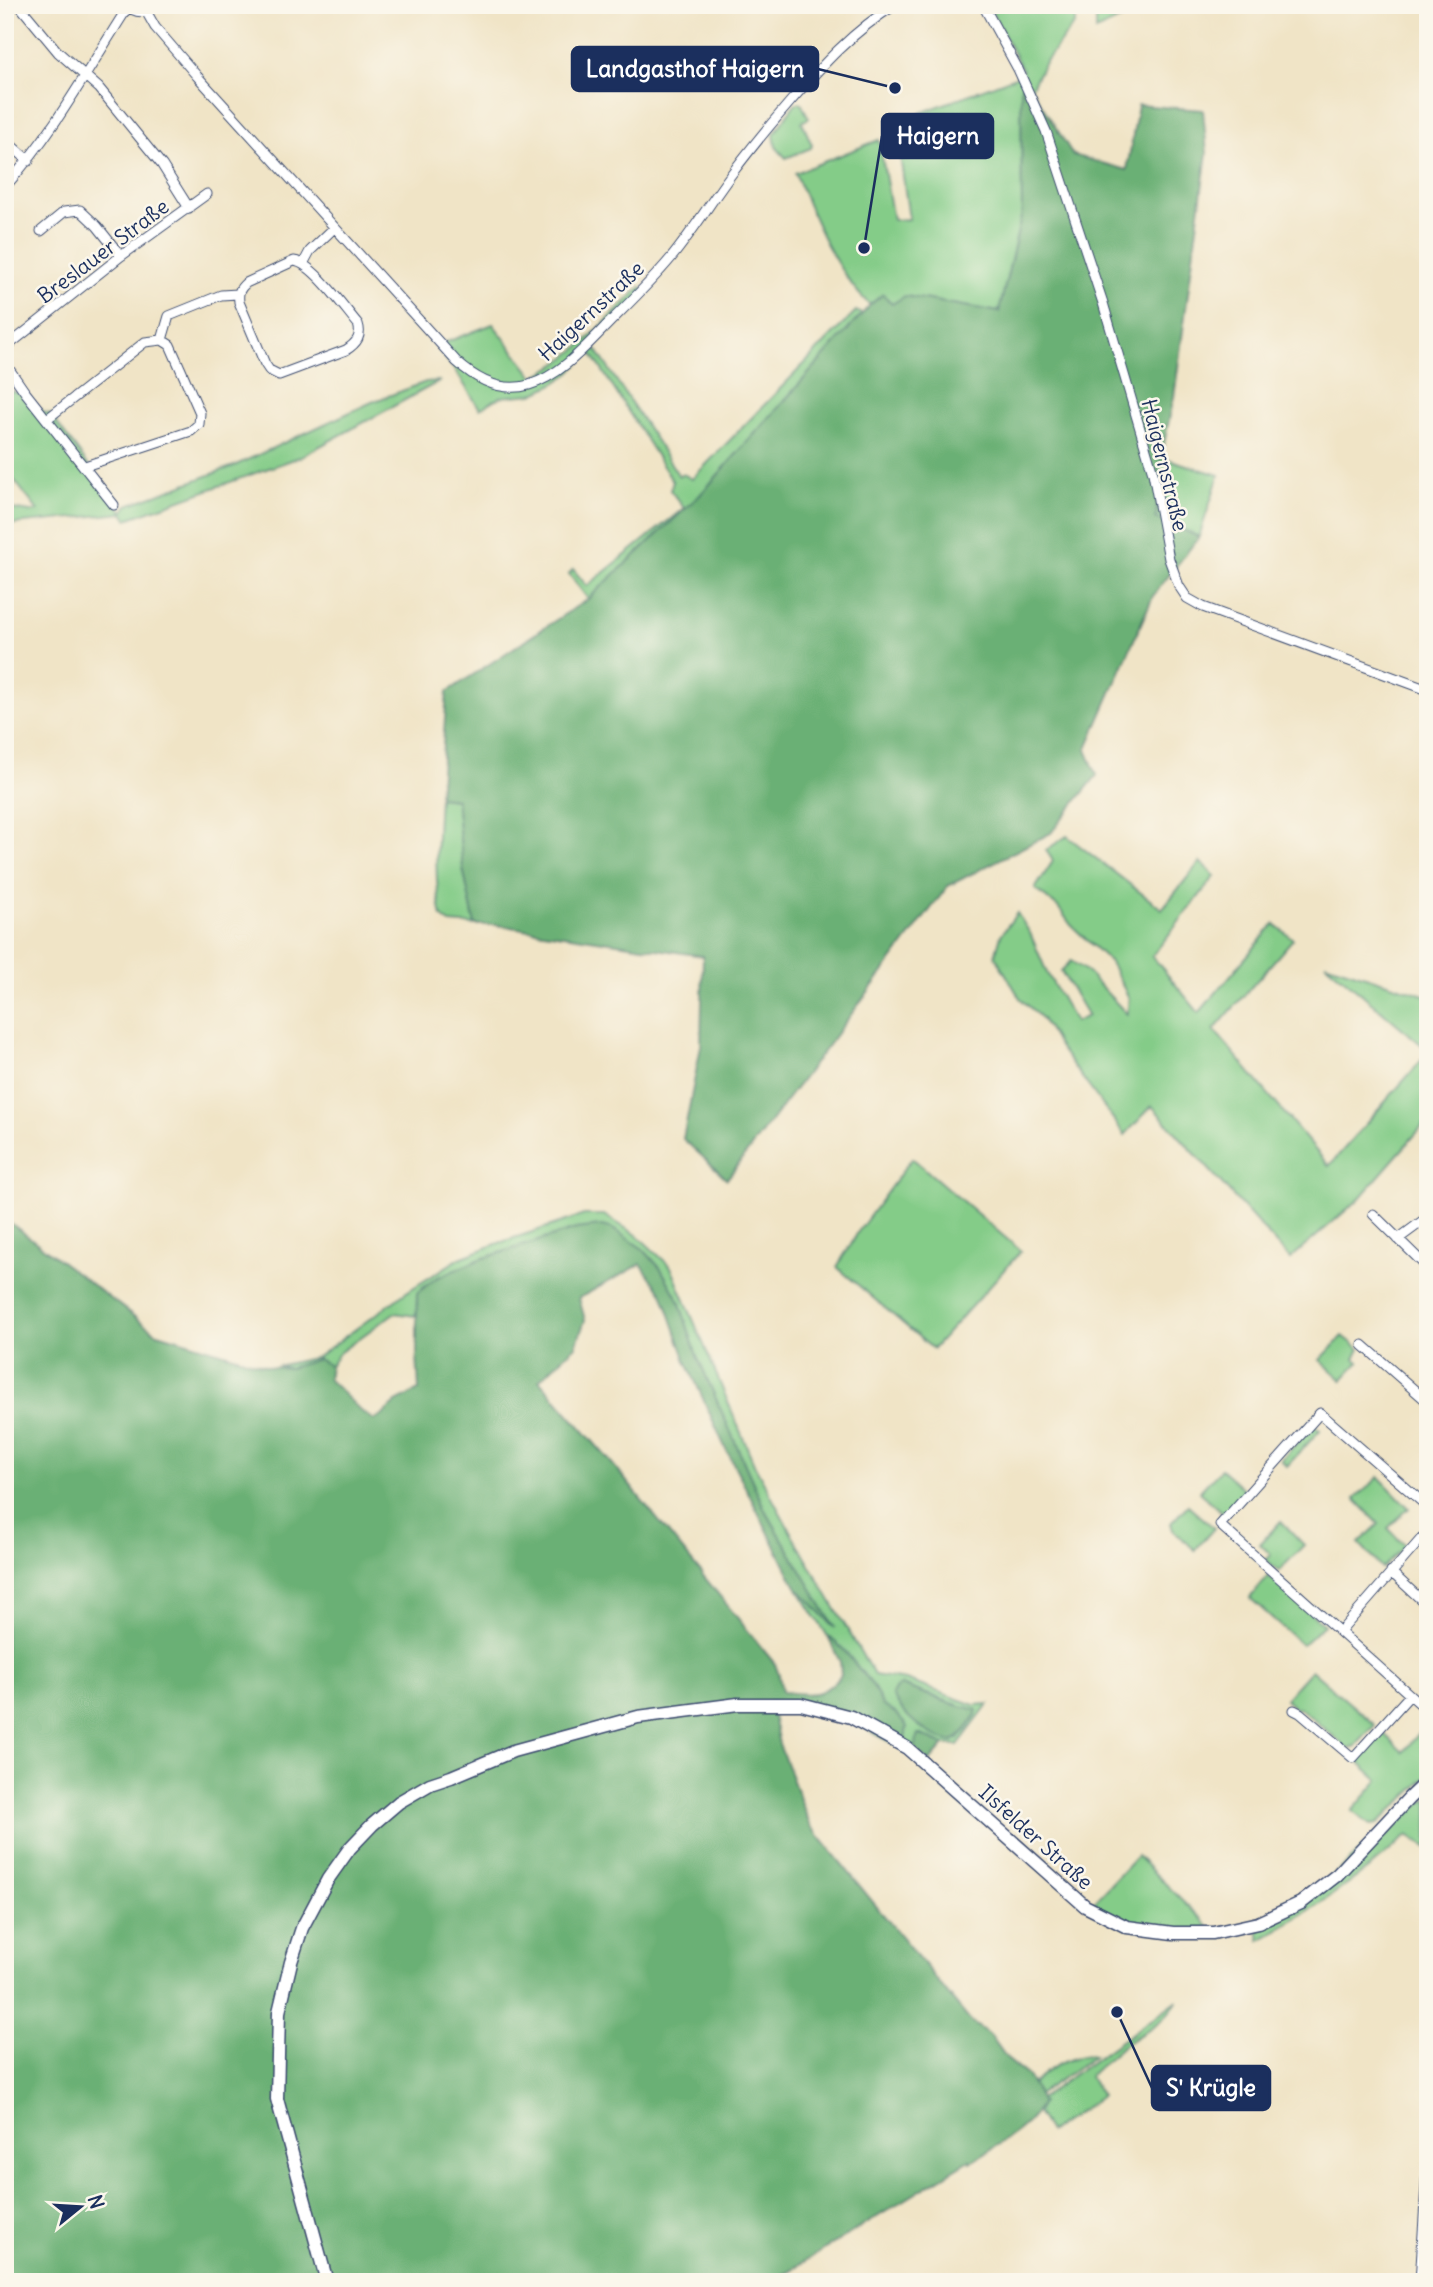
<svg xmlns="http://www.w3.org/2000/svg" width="1433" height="2287" viewBox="0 0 1433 2287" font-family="Delius,sans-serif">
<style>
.green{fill:#84cc88;stroke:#507e73;stroke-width:2;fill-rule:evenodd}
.forest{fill:#6bb074;stroke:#437069;stroke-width:2}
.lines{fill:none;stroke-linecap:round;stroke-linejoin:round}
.street-casing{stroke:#3b4a6e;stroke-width:11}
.secondary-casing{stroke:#3b4a6e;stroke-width:15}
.street{stroke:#fff;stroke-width:9}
.secondary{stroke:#fff;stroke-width:12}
.labels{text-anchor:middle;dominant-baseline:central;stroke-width:5;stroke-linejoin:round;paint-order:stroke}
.street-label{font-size:21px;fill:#1b2f5e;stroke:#fbf7ec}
.leader{fill:none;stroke:#1b2f5e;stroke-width:2.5}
.callout-dot{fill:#1b2f5e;stroke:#fbf7ec;stroke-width:2.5}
.callout{fill:#1b2f5e;stroke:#1b2f5e;stroke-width:2.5}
.callout-label{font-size:23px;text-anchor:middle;font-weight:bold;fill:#fff}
</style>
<rect width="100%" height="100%" fill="#fbf7ec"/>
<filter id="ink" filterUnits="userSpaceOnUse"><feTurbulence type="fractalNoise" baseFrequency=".0143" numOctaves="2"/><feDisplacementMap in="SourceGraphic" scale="14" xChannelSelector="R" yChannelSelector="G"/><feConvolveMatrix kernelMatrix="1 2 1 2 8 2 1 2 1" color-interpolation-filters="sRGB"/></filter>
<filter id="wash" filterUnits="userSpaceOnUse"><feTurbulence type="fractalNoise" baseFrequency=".00686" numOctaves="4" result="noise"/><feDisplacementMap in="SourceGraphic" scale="28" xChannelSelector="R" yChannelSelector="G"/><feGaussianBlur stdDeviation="1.57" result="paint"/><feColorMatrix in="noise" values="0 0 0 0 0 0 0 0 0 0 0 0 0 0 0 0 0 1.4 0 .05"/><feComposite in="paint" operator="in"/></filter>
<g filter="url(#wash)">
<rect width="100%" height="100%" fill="#f0e4c6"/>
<path class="green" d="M988,5H1076L1075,23L1043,65L1031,88L1021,86L1022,213L999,312L906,296L892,304L883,294L870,305C835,272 813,217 795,173L879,140L893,220L909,219L899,148L929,135L920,113L1018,76L1023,71Z
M1096,5H1151L1096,31Z
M796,103H801L809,118L802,122L812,145L811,148L786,158L776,147L774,134C782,124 788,112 796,103Z
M641,287L646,292L594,346L679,476L683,474L692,479L856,311L862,314L700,495L588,599L569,574L573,569L587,586L684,508L670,490L673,482L590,351L570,373L552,385L533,394L500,397L480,409L456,372L436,346L493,324L534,377C576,357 608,318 641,287Z
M440,381L300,457L127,519L123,513L5,525V508L30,512L38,511L5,468V390L21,393L45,413L50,414L123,512L128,505L234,466L372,402L426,382Z
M1161,457L1219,475L1199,537L1156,518Z
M439,797L456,799L463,868L475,925L450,923L442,917C433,877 437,837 439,797Z
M1067,836L1162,909L1200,862L1215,876L1152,956L1199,1013L1274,924L1293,939L1214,1030L1329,1166L1428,1053V1120L1358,1200L1290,1259L1152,1106L1125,1135L1060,1048L1042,1019L1020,998L995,956L1001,935L1017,913L1030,933L1047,973L1075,1022L1088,1016L1061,971L1071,961L1085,970L1127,1014L1129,998L1110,962L1071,925L1058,907L1035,889L1053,861L1046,850Z
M1325,963L1428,996V1050Z
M912,1158L1021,1251L933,1349L837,1267L858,1232Z
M584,1215H604L637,1235L671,1267L755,1466L789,1529L874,1675L906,1680L974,1705L989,1704L958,1745H944L920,1734L914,1748L906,1750L849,1720L770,1701L865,1722L905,1739L895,1713L882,1705L873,1686L844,1650L827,1635L795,1585L833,1625L764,1508L697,1356L679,1301L661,1269L643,1249L611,1228L601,1226L576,1229L481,1259L436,1278L417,1293L416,1316L394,1313L339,1353L330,1366L318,1359L290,1368L277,1366L317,1357L408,1291L460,1258L499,1243ZM901,1685L972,1710L976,1716L958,1739Z
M1343,1336L1360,1349L1355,1359L1359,1362L1342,1380L1320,1360Z
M1314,1425L1320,1430L1287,1466L1281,1460Z
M1221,1469L1246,1491L1225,1515L1199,1492Z
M1379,1477L1409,1508L1388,1528L1405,1546L1382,1568L1359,1543L1379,1524L1355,1499Z
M1188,1505L1214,1528L1195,1550L1173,1530L1171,1523Z
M1281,1521L1304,1545L1279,1571L1266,1560L1271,1555L1260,1544Z
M1268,1576L1324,1625L1302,1645L1250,1598Z
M1311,1670L1375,1725L1354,1748H1347L1299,1707L1295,1708L1285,1699Z
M1428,1723V1776L1377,1824L1370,1825L1352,1811L1379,1780L1358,1761L1382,1732L1403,1752Z
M1428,1798V1848L1408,1835L1372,1866L1321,1903L1260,1940L1258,1927L1301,1905L1393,1821L1397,1824Z
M1137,1856L1214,1931L1127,1925L1090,1906Z
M1178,2000C1166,2021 1146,2030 1127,2043C1113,2053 1101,2065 1089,2076L1102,2096L1049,2132L1037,2113L1042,2103L1040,2099Z
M1089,2055L1094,2056L1038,2095L1032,2084C1049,2068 1066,2058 1089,2055Z"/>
<path class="forest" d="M1021,86L1031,88L1073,155L1127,170L1138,105L1203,110L1207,153L1174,397L1161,457L1156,518L1199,537L1153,596L1086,750L1097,775L1051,833L948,886L727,1179L683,1139L701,1046L703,956L497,925H475L463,868L456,799L439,797L447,692L588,599L700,495L870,305L883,294L892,304L905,296L999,312L1022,213Z
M5,1219L155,1332L270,1367L290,1368L318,1359L330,1366L328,1379L361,1411L374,1420L382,1416L396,1402L419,1390L417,1355V1293L436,1278L481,1259L576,1229L601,1226L611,1228L643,1249L661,1269L679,1301L697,1356L764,1508L835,1628L795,1585L723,1443L686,1361L663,1295L641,1264L579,1298L585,1320L576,1346L539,1380L610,1461L775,1664L779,1675L782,1692C811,1694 821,1699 841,1675L840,1662L827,1635L844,1650L873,1686L882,1705L895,1713L907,1726L905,1740L865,1722L770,1702L779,1744L810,1825L970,2021L991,2036L1008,2060L1028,2076L1042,2103C1028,2130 996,2145 971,2162L970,2160L771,2282H15L5,2274Z
M901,1685L952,1704L977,1710C975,1721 961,1737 951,1742C926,1734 905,1718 892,1695L895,1689Z
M919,1734L944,1745L929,1762L914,1748Z"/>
</g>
<g filter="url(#ink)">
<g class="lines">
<defs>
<path id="street" d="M19,5L58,52L99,88L162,165L189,208
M127,5C136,14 145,14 153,5
M983,5L1018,69L1046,131L1103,303L1153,473L1169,559L1179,586L1187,598L1203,607L1428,690
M146,11L155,27L197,76L457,362C477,380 501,393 529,385C561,375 585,347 608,324C630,302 651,282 671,258C693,231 712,200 733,172C751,148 770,125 790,102C822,65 853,31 895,5
M5,140L29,161
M5,187C55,131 88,69 128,7
M41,231L64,212L80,210L97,226L121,256
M294,261C313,263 345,309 358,324C362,336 357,343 346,350L279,375L269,370L265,364L239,302C238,293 239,289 246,283Z
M303,264L310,251L334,228
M162,340L169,316L221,295L238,294
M5,348L121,256L207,194
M5,363L25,392L114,505
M47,419L145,342L162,340L170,345L200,413L199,424L191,431L85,466
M1373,1214L1428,1268
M1398,1239L1428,1217
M1363,1345L1428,1402
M1428,1531L1340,1632L1428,1711
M1391,1572L1428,1606
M1340,1632L1220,1525L1320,1413L1428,1507
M1294,1710L1300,1713L1353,1758L1410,1695
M1420,2282L1428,2152"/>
<path id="secondary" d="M327,2282L277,2099L279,2012L291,1962L302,1928L328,1879L350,1848L372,1825L399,1802L430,1784L451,1777L513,1751L638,1717L738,1704H801L851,1717L907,1748L1085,1906L1127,1927L1173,1933H1213L1258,1923L1301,1903L1337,1875L1409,1798L1428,1780"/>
</defs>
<use href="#street" class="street-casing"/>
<use href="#secondary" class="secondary-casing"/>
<use href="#street" class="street"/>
<use href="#secondary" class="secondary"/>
</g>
</g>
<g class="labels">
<g class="street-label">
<text transform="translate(103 251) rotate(-37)">Breslauer Straße</text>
<text transform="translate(591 311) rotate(-43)">Haigernstraße</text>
<text transform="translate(1165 465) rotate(76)">Haigernstraße</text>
<text transform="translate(1036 1837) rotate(42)">Ilsfelder Straße</text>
</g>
</g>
<path class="leader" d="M895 88L818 69M864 248L882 136M1117 2012L1152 2088"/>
<g class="callout-dot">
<circle cx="895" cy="88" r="7"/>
<circle cx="864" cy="248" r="7"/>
<circle cx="1117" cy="2012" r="7"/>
</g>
<g class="callout">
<rect x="572" y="47" width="246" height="44" rx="7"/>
<rect x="882" y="114" width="111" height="44" rx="7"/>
<rect x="1152" y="2066" width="118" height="44" rx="7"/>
</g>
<g class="callout-label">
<text x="695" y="77">Landgasthof Haigern</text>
<text x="938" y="144">Haigern</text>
<text x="1211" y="2096">S' Krügle</text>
</g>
<rect width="1433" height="2287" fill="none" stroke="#fbf7ec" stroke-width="28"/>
<g transform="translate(80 2207) rotate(72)" stroke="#fbf7ec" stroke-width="5" paint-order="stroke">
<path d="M0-5L12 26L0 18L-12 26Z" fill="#1b2f5e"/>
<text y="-10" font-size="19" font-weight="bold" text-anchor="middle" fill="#1b2f5e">N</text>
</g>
</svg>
